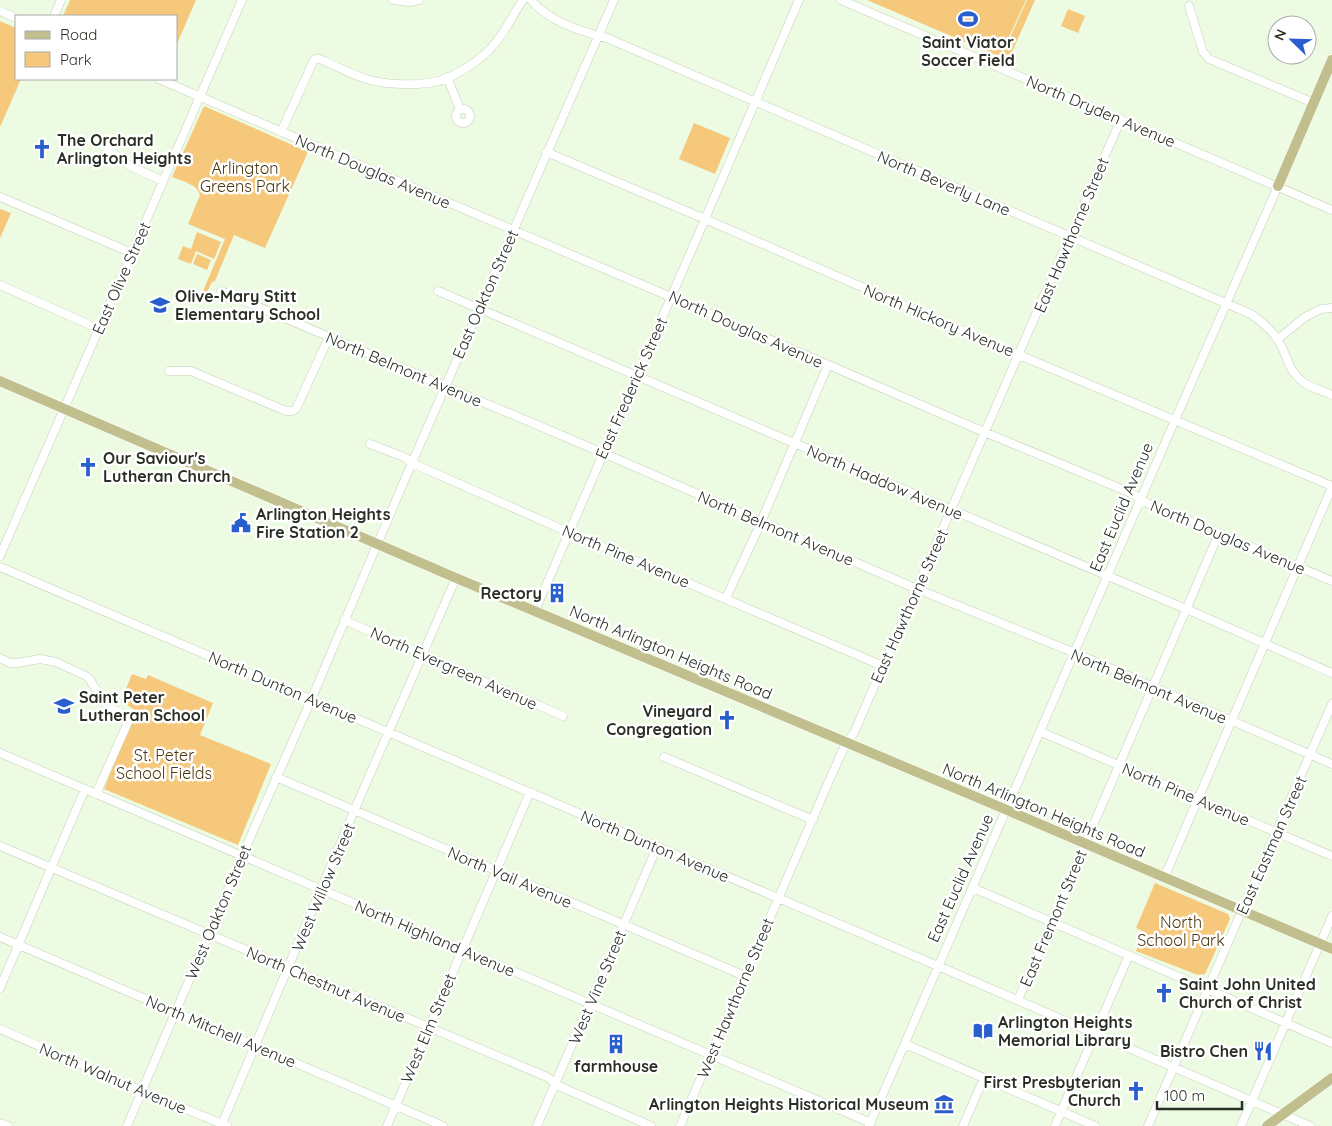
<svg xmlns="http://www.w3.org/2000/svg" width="1332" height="1126" viewBox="0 0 1332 1126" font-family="Quicksand,sans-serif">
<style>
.green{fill:#f5c87c}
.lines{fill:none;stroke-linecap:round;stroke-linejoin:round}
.minor-casing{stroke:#c4d1ba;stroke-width:9}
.major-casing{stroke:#fff;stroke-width:11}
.minor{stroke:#fff;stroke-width:8}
.major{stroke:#c2bf8e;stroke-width:10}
.labels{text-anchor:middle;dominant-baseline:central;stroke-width:5;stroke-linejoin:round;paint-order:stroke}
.poi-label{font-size:16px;font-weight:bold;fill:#2a2f26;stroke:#fff;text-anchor:start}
.street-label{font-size:16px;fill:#2a2f26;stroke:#fff}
.park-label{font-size:16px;fill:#4c360d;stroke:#fff}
</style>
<rect width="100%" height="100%" fill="#edfbe3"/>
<path class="green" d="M70,0H196L176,46V16H63Z
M867,0H1026L1000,57Z
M1027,0H1035L1008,61L1001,58Z
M1068,9L1085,16L1078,33L1061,26Z
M0,21L16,28V79H21L0,127Z
M204,106L308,152L265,248L234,235L215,281L212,282L207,292L203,291L225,239L188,224L200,195C197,184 182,181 172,177Z
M694,123L730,138L715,174L679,159Z
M0,209L11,213L0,238Z
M197,232L221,242L214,259L196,251L191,264L178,259L183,246L191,249Z
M197,254L211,260L207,270L193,264Z
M132,674L146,679L148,675L213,703L200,735L271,764L238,845L104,789L135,710L121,701Z
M1155,883L1228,914L1230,919L1205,974L1198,975L1136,951L1144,932L1136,928Z"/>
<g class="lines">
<defs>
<path id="minor" d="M393,0L409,2L419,0
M531,0C548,21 582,32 607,38L1251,314C1261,321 1271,329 1277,339C1288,354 1286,369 1303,382C1311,388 1323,391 1332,395
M841,0L1332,210
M1189,6L1203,52L1209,59L1314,103
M0,11L16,18
M54,16L61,0
M447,77L460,109
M159,79L275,129L671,297L977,429L1131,493L1147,503L1332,581
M456 116a7 7 0 1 1 14 0a7 7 0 1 1-14 0Z
M281,132L313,62L315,59H320C335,66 351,74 366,79C386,85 419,86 439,81C457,75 478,62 491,48C505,34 512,15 523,0
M96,140L130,166L163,181
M546,152L705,219L1019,355L1332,486
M0,197L132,253
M0,285L99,329
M221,291L603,453L917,589L1075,653L1332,764
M438,291L787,440L1186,609L1332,673
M1278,339L1305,317L1321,309L1332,308
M169,371H191L286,411H293L296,409L329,337
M370,444L404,457L412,463L568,532L883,666
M0,556L242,0
M0,567L945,969L1310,1126
M726,598L758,529L828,365
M535,611L705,219L799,0
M344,620L563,716
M0,658L10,663H17L40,659L56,662L88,677L105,703L112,709L128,716L129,720L96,794
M1041,732L1332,856
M0,753L871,1123
M664,757L813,820
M276,777L745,976
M0,846L547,1077L561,1087L651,1126
M1164,878L1332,487
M973,888L1332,1043
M0,937L443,1126
M0,988L85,789
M1018,1000L1219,533
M0,1029L142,1091L227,1126
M905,1044L1095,1126
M0,1123L8,1126
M222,1124L357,804L456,578
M127,1126L242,856L311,700L408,472L614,0
M387,1126L530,792
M537,1126L657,847
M680,1126L829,781L846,743L854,733L883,666L1121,119
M869,1126L1175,420L1278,186
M963,1126L984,1078
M1055,1126L1129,955
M1148,1126L1332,704
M1241,1126L1332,916"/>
<path id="major" d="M1278,186L1332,60
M0,381L456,578L1007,810L1332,949
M1267,1126L1332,1078"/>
</defs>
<use href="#minor" class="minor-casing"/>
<use href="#major" class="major-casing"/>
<use href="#minor" class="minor"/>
<use href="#major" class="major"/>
</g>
<defs>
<symbol id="stadium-bare" viewBox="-9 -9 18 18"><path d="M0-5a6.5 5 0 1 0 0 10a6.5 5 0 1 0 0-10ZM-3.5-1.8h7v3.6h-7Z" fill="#285fcd" stroke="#fff" stroke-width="2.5" paint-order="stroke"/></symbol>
<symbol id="church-bare" viewBox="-9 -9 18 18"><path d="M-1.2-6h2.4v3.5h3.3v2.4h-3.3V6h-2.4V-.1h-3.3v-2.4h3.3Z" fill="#285fcd" stroke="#fff" stroke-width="2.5" paint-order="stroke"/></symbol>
<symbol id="school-bare" viewBox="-9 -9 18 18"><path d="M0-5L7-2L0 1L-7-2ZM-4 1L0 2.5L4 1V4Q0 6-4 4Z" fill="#285fcd" stroke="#fff" stroke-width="2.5" paint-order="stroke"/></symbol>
<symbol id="civic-bare" viewBox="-9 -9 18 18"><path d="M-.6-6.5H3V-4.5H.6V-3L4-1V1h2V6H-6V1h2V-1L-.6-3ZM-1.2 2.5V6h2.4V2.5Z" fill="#285fcd" stroke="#fff" stroke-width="2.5" paint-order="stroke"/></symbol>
<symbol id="building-bare" viewBox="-9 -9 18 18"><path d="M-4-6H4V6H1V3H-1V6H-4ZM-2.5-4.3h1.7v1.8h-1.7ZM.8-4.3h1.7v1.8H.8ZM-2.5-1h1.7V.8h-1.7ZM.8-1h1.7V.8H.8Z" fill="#285fcd" stroke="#fff" stroke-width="2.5" paint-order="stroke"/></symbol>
<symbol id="library-bare" viewBox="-9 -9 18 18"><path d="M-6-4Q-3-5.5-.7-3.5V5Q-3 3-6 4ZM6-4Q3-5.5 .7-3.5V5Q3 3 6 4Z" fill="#285fcd" stroke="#fff" stroke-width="2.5" paint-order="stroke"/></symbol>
<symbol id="restaurant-bare" viewBox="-9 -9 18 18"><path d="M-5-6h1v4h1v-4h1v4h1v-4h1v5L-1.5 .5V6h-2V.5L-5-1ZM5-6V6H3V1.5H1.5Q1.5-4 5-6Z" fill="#285fcd" stroke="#fff" stroke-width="2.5" paint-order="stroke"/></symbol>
<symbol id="museum-bare" viewBox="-9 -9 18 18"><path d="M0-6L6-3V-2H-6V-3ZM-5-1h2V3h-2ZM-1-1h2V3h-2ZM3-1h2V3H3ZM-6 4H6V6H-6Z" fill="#285fcd" stroke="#fff" stroke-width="2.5" paint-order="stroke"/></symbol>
</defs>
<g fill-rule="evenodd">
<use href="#stadium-bare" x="954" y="5" width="28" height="28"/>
<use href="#church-bare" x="28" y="135" width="28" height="28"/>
<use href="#school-bare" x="146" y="291" width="28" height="28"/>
<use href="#church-bare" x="74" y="453" width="28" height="28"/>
<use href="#civic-bare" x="227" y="509" width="28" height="28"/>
<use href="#building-bare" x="543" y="579" width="28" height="28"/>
<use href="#school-bare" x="50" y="692" width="28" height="28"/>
<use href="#church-bare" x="713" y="706" width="28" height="28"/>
<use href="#church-bare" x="1150" y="979" width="28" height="28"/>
<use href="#library-bare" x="969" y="1017" width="28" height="28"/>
<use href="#building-bare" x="602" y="1030" width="28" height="28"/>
<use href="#restaurant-bare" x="1249" y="1037" width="28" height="28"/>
<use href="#church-bare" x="1122" y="1077" width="28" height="28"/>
<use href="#museum-bare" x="930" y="1090" width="28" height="28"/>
</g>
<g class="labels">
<g class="poi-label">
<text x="968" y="42" text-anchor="middle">Saint Viator<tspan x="968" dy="18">Soccer Field</tspan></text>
<text x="57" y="140">The Orchard<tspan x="57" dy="18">Arlington Heights</tspan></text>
<text x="175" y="296">Olive-Mary Stitt<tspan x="175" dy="18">Elementary School</tspan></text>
<text x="103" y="458">Our Saviour's<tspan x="103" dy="18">Lutheran Church</tspan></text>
<text x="256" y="514">Arlington Heights<tspan x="256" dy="18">Fire Station 2</tspan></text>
<text x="542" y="593" text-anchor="end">Rectory</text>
<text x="79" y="697">Saint Peter<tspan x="79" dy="18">Lutheran School</tspan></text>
<text x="712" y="711" text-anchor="end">Vineyard<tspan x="712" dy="18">Congregation</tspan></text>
<text x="1179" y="984">Saint John United<tspan x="1179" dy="18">Church of Christ</tspan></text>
<text x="998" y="1022">Arlington Heights<tspan x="998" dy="18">Memorial Library</tspan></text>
<text x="1248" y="1051" text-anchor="end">Bistro Chen</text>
<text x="616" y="1066" text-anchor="middle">farmhouse</text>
<text x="1121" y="1082" text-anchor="end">First Presbyterian<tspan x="1121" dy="18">Church</tspan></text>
<text x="929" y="1104" text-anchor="end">Arlington Heights Historical Museum</text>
</g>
<g class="street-label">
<text transform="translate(1101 111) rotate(23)">North Dryden Avenue</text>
<text transform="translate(373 171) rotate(23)">North Douglas Avenue</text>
<text transform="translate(944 183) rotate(23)">North Beverly Lane</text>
<text transform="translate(1071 235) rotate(-67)">East Hawthorne Street</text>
<text transform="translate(121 278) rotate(-66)">East Olive Street</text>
<text transform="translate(485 294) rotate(-66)">East Oakton Street</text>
<text transform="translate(939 320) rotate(23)">North Hickory Avenue</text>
<text transform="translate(746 329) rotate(24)">North Douglas Avenue</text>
<text transform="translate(404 369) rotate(23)">North Belmont Avenue</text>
<text transform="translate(631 388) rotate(-66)">East Frederick Street</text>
<text transform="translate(885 482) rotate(23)">North Haddow Avenue</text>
<text transform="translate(1121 507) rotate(-67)">East Euclid Avenue</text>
<text transform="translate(776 528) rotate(23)">North Belmont Avenue</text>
<text transform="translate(1228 537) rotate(23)">North Douglas Avenue</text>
<text transform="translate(626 556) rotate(23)">North Pine Avenue</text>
<text transform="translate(909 606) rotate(-66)">East Hawthorne Street</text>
<text transform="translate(671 652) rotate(23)">North Arlington Heights Road</text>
<text transform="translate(454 668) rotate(24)">North Evergreen Avenue</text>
<text transform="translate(1149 686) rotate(23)">North Belmont Avenue</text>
<text transform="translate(283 687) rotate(23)">North Dunton Avenue</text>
<text transform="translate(1186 794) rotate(23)">North Pine Avenue</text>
<text transform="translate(1044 810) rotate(23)">North Arlington Heights Road</text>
<text transform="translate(1271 845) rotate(-66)">East Eastman Street</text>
<text transform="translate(655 846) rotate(23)">North Dunton Avenue</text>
<text transform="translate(510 877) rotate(23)">North Vail Avenue</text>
<text transform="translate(960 878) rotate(-66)">East Euclid Avenue</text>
<text transform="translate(323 887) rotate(-67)">West Willow Street</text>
<text transform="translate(218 912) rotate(-67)">West Oakton Street</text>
<text transform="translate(1053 918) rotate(-67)">East Fremont Street</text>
<text transform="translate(435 938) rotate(23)">North Highland Avenue</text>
<text transform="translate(326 984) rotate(23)">North Chestnut Avenue</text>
<text transform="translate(597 987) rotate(-67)">West Vine Street</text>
<text transform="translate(735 998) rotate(-67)">West Hawthorne Street</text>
<text transform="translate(428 1028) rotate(-67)">West Elm Street</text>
<text transform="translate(221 1031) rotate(23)">North Mitchell Avenue</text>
<text transform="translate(113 1078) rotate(23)">North Walnut Avenue</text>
</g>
<g class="park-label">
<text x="245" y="168">Arlington<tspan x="245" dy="18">Greens Park</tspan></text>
<text x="164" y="755">St. Peter<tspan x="164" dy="18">School Fields</tspan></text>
<text x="1181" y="922">North<tspan x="1181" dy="18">School Park</tspan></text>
</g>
</g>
<rect x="15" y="15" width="162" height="65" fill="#ffffff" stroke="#aaaca8"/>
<rect x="25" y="31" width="25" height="8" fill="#c2bf8e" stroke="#aaaca8"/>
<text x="60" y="40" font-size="15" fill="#2a2f26">Road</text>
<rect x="25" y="52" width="25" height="15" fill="#f5c87c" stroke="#aaaca8"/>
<text x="60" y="65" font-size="15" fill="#2a2f26">Park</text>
<g transform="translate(1292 40) rotate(293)"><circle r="24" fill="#ffffff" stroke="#aaaca8"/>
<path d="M0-4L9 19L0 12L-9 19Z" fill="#285fcd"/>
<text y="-8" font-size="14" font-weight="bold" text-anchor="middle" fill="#2a2f26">N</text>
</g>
<path d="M1157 1101v8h85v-8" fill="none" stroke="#2a2f26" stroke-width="2.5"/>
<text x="1164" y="1101" font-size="15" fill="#2a2f26" stroke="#ffffff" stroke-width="4" paint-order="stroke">100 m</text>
</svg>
